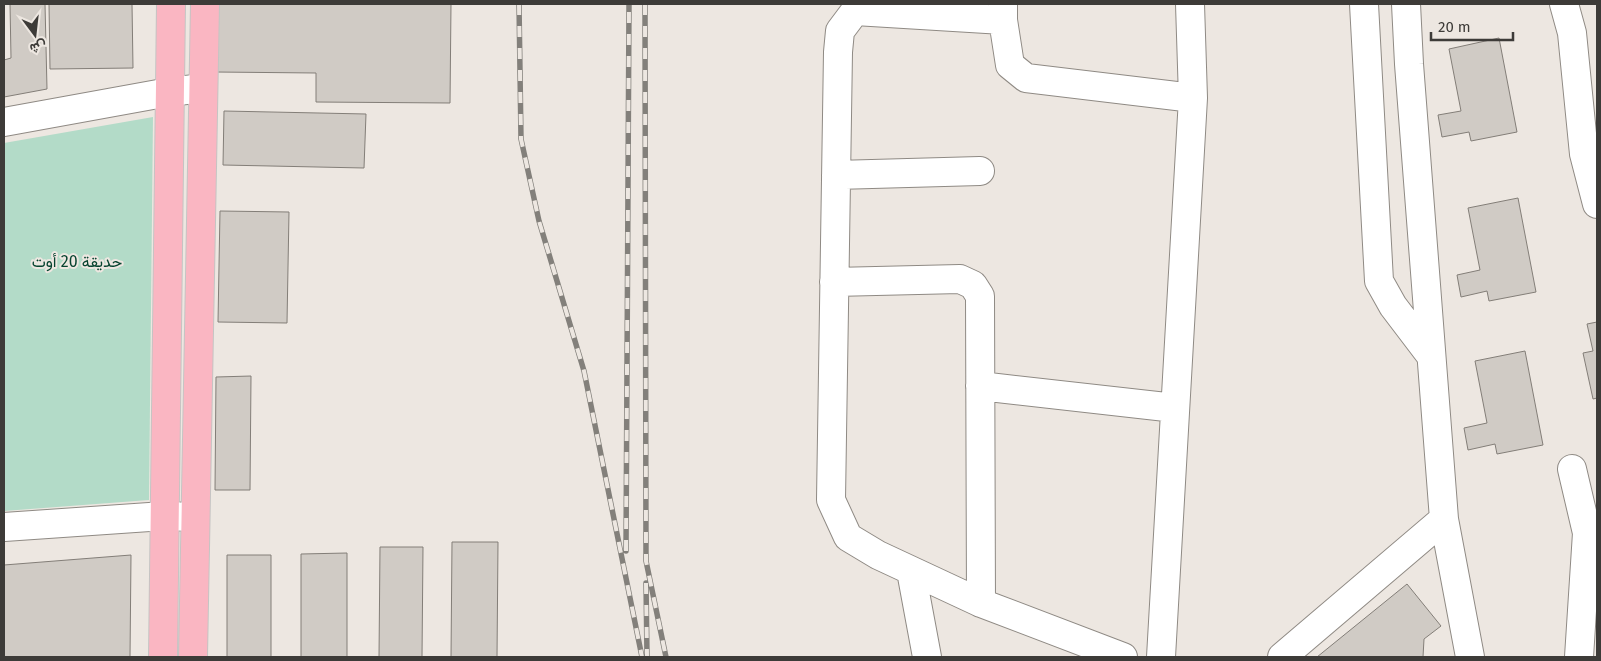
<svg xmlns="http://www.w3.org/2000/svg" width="1601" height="661" viewBox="0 0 1601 661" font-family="'Fira Sans',Vazirmatn,sans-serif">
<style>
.green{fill:#b3dbc8}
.building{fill:#d0cbc5;stroke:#837e78}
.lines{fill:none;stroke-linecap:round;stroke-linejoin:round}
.minor-casing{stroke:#8f8a84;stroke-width:30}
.major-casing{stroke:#c5c4c3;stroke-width:30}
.minor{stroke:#fff;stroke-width:28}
.major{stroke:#fab6c2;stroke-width:28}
.rail-casing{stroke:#83807b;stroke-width:5.5}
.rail{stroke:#ede7e1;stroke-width:4;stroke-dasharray:11;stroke-linecap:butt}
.labels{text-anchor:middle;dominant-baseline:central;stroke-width:4;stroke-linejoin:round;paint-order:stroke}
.park-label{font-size:16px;fill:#06432f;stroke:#ede7e1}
</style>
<rect width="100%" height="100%" fill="#ede7e1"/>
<path class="green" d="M153,117L149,500L4,511V143Z"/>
<path class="building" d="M10,4H45L47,89L4,97V60L11,58Z
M49,4H132L133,68L50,69Z
M216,4H451L450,103L316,102V73L215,72Z
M1499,38L1517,132L1471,141L1469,132L1442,137L1438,115L1461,111L1449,49Z
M224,111L366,114L364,168L223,165Z
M1518,198L1536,292L1489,301L1487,291L1461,297L1457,275L1480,270L1468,208Z
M220,211L289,212L287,323L218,322Z
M1597,322V398L1593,399L1583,353L1593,351L1587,324Z
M1525,351L1543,445L1497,454L1495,444L1468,450L1464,428L1487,423L1475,361Z
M251,376L250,490H215L216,377Z
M452,542H498L497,657H451Z
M380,547H423L422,657H379Z
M347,553V657H301V554Z
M131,555L130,657H4V565Z
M227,555H271V657H227Z
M1407,584L1441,626L1424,639L1423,657H1317Z"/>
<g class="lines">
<defs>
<path id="minor" d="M1003,4V20L1010,65L1026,78L1193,98
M1364,4L1379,281L1393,306L1431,356
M1406,4L1409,64L1444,519L1470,657
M1564,4L1572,33L1584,154L1597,204
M1003,20L855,11L840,31L838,52L831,500L848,537L878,555L981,603L1123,657
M4,122L169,92L203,88
M836,175L980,171
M834,282L960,279L973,285L980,296L981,603
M980,386L1175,408
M1572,469L1587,533L1579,657
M4,527L164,516L195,517
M911,571L927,657
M1161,657L1193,98L1190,4
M1282,657L1444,519"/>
<path id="major" d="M163,657L171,4
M193,657L205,4"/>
</defs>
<use href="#minor" class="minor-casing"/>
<use href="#major" class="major-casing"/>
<use href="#minor" class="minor"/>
<use href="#major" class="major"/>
<defs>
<path id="rail" d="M519,4L521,139L539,221L584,371L642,657
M645,4L646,561L666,657
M626,551L629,4
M646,583L647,656"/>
</defs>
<use href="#rail" class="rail-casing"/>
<use href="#rail" class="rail"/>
</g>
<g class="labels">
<g class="park-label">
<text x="77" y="261">حديقة 20 أوت</text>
</g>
</g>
<rect width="1601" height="661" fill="none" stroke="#3d3b38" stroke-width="10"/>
<g transform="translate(35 35) rotate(165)" stroke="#ede7e1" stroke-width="4" paint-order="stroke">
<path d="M0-4L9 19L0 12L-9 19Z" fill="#3d3b38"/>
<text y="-8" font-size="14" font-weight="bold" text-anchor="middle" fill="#3d3b38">ش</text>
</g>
<path d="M1431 32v8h82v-8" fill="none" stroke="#3d3b38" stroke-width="2.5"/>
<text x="1438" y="32" font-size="15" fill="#3d3b38" stroke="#ede7e1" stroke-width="4" paint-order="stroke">20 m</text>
</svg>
